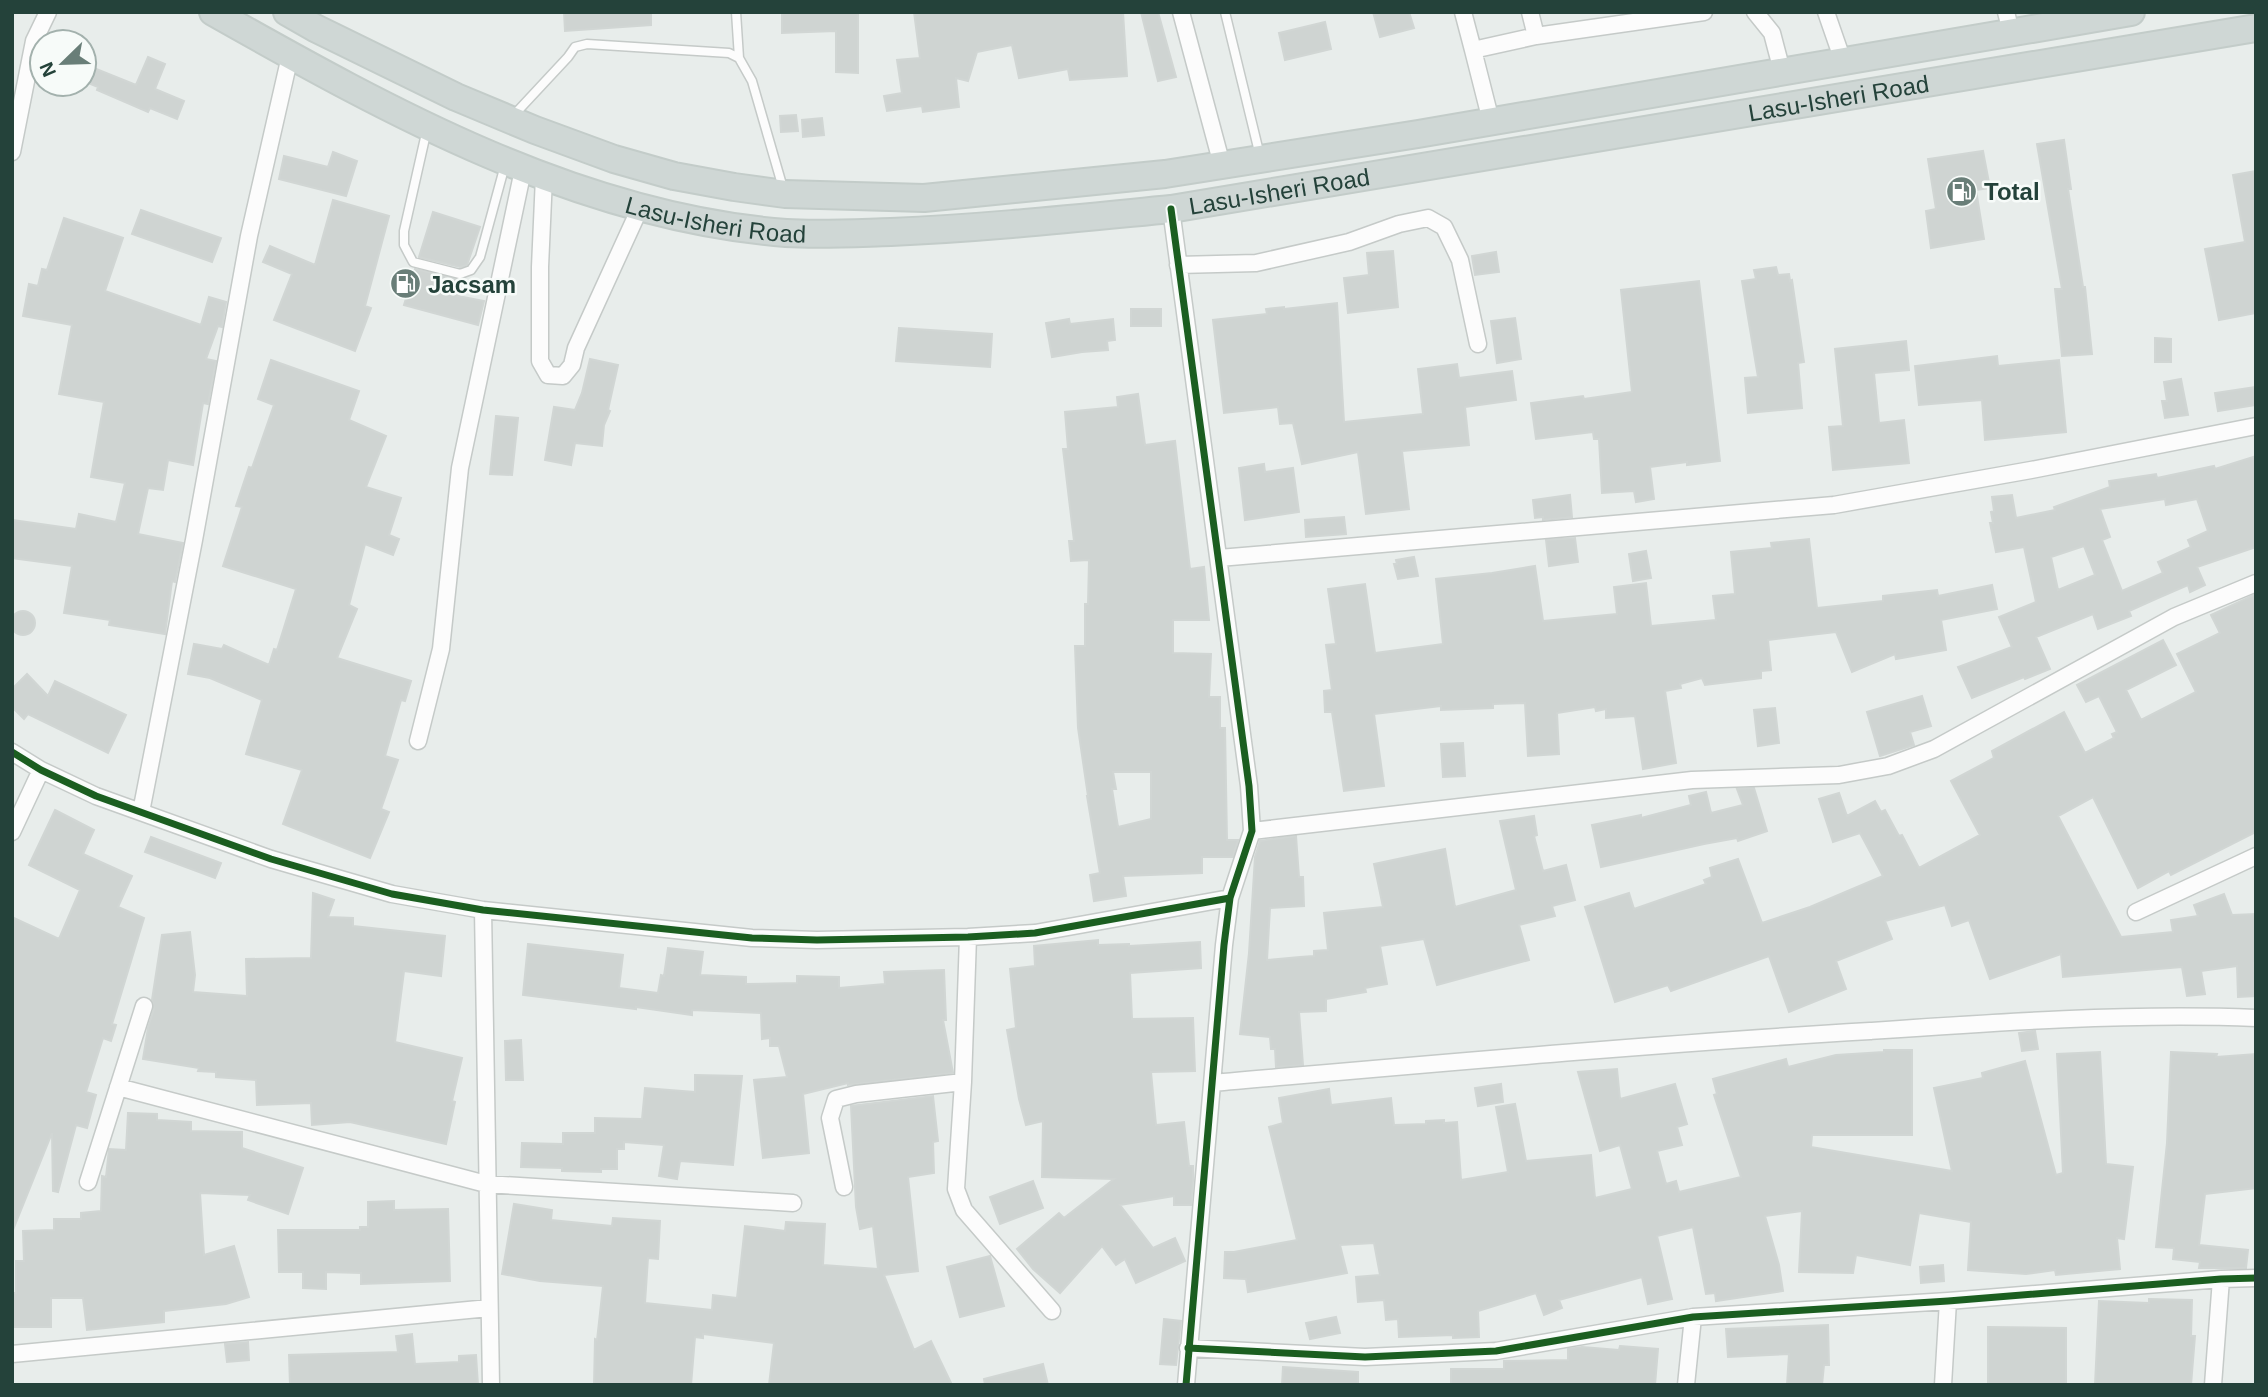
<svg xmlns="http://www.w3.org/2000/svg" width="2268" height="1397" viewBox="0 0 2268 1397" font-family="Helvetica,sans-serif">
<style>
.building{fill:#cfd4d2;stroke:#d1d6d4;stroke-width:2;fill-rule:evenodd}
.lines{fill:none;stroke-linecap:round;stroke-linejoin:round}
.service-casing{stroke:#c5cac8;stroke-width:11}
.minor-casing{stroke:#c5cac8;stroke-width:19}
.primary-casing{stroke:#c3ccc9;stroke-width:30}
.service{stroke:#fcfcfc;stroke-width:8}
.minor{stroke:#fcfcfc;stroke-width:16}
.primary{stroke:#cfd7d5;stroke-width:26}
.cycleway-casing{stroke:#f7fbf9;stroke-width:11}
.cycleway{stroke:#1b5e20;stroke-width:7}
.labels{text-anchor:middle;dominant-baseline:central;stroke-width:5;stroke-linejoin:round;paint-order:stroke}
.street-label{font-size:24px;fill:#24423a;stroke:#f7fbf9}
.poi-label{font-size:24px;font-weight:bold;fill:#24423a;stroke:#f7fbf9;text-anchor:start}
</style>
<rect width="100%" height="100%" fill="#e8edeb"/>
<path class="building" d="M564,12H651V25L565,31Z
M782,12H858V73L836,72V31L782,33Z
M914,12H1123L1127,76L1070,80L1068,69L1019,78L1012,45L977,52L968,81L956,78L959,107L923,112L922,106L887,111L884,96L902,93L897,60L920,58Z
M1141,12H1158L1176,77L1158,81Z
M1373,12H1409L1414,28L1380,37Z
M1325,22L1331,49L1285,60L1279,33Z
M148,57L165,64L155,89L184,101L177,119L150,108L148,112L97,90L98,87L88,83L94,68L136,85Z
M796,115L798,131L781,132L780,116Z
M822,118L824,135L803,137L802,120Z
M2064,140L2071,189H2068L2083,287H2085L2092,354L2062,356L2055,289H2062L2037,144Z
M1983,151L1990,188L1976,190L1984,239L1931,248L1926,211L1936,209L1928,159Z
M333,152L357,161L346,196L279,179L284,156L328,167Z
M2256,171V313L2219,320L2205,249L2245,242L2233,175Z
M333,200L389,216L365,306L371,308L355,351L274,320L292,274L263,262L270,246L315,265Z
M141,210L221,238L212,262L132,234Z
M433,212L480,227L467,265L460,267L419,257Z
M64,218L123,238L105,291L201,325L209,297L226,302L222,327L218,326L206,359L216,361L208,404L203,403L193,465L168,460L163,490L148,488L138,534L183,543L175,582L172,581L165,634L109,625L110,620L64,613L72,566L12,558V520L76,529L79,514L116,522L125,483L91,477L104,402L59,394L72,325L23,316L29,284L38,286L42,269L47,270Z
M1393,251L1398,307L1348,313L1344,278L1369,275L1367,253Z
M1496,252L1499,272L1475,275L1472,256Z
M1776,267L1778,275L1789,274L1790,281L1792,280L1804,362L1798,363L1802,408L1748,413L1745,378L1758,377L1742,281L1756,279L1754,270Z
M415,269L463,280L458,296L484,301L478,325L404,305Z
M1699,281L1720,461L1687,465V462L1650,467L1654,499L1636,502L1634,491L1602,493L1599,439H1594L1593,432L1536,439L1531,403L1583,396L1584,399L1632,392L1621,290Z
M1337,303L1344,422L1423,414L1418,369L1457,364L1459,378L1512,371L1516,400L1465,407L1469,445L1402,451L1409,509L1366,514L1358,452L1302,464L1293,423L1280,424L1278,407L1224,413L1213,320L1267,314L1266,309L1284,307V309Z
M1131,309H1161V326H1131Z
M1515,318L1521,359L1497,363L1491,321Z
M1069,319L1070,324L1113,319L1115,340L1107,341L1108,350L1082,352L1052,357L1046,323Z
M899,328L992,334L990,367L896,361Z
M2155,338L2171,339V362H2155Z
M1906,341L1909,370L1874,373L1879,423L1904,420L1909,463L1833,470L1829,427L1843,426L1835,349Z
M1997,356L1998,366L2059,360L2066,432L1985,440L1982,400L1919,405L1915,366Z
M590,359L618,365L608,410L610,411L604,425L602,446L575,443L571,465L545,460L554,407L575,410L582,393Z
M271,360L359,391L349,420L386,436L366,487L401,498L389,535L399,539L393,555L365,544L349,605L357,609L337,658L411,681L405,701L401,700L385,756L398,760L381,809L389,812L370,858L283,824L302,770L246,754L262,700L210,678L188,674L194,644L222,649L224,645L269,665L274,649L277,650L296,589L223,566L242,507L236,506L249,467L252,468L274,405L258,399Z
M2181,379L2188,415L2165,418L2162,401H2167L2164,382Z
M2256,387V405L2218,411L2215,393Z
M1138,394L1145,445L1175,441L1190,569L1204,567L1209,620H1173V653L1211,654L1209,697H1220V728H1225L1227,840H1238L1233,857H1202V873L1123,876L1126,896L1094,901L1090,875L1100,873L1087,796H1088L1078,728L1075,646H1085V604H1088L1089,560L1071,561L1069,541H1074L1063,449H1068L1065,412L1118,407L1117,397ZM1113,772H1151V819L1118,827L1112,789H1116Z
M496,416L518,418L512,475L490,474Z
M2256,456V547L2197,567L2205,585L2190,592L2188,585L2158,598L2129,611L2131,616L2098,629L2093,614L2036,637L2050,669L2025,679L2024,677L1972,698L1958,667L2012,647L1999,617L2036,602L2024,547L1996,552L1990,523H1993L1991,512L1994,511L1992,497L2012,495L2016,518L2055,510L2054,507L2110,487L2109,481L2156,474L2157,478L2214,466L2215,469ZM2165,499L2166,505L2197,499L2208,531L2188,540L2191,547L2158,562L2163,573L2122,591L2102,540L2110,537L2100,509ZM2084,546L2095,575L2058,590L2051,557Z
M1264,464L1265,472L1293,468L1299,512L1245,520L1239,468Z
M1570,495L1572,517L1543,520V517L1535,518L1533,500Z
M1344,517L1346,534L1306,537L1305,520Z
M1575,538L1578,562L1549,566L1546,540Z
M1809,539L1817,608L1883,601V596L1937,590L1938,596L1992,585L1997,609L1941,620L1946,650L1896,659L1895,654L1852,672L1836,632L1768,640L1771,670L1761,671V678L1705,685L1702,678L1680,684L1681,688L1665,691L1676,763L1643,769L1635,716L1606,718V709L1596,711L1595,707L1557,713L1559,754L1528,756L1525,703L1493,704V708L1441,710V706L1374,714L1384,786L1344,791L1332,712H1325L1324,691L1332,690L1326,645L1336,644L1328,589L1365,584L1375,653L1443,644L1436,579L1492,573L1535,566L1543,621L1617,614L1614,587L1646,583L1651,626L1716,620L1713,596L1735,594L1731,552L1772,548L1771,543Z
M1646,551L1651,578L1633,581L1629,554Z
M1414,557L1418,576L1398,579L1394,564H1397L1396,560Z
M2256,594V832L2171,875L2169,871L2138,888L2093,797L2058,816L2121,937L2173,932L2171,920L2198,916L2194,905L2224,894L2232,915L2256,914V963H2254L2256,996L2238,997L2237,966L2201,971L2205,994L2187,996L2182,967L2063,977L2061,954L1990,979L1969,920L1952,926L1945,905L1885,921L1892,939L1836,961L1846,989L1789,1012L1769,956L1671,991L1668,985L1615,1002L1585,907L1629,893L1634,909L1706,884L1704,880L1712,877L1710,868L1738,859L1762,923L1810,907L1883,876L1860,833L1833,842L1819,799L1839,793L1847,816L1875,801L1881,812L1885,810L1899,836L1902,835L1919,868L1980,835L1951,781L1994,758L1992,751L2064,712L2085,753L2114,738L2112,734L2117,732L2099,696L2086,702L2077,685L2163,640L2176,665L2126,690L2141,720L2196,692L2177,654L2220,633L2211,615Z
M11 623a12 12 0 1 1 24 0a12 12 0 1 1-24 0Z
M27,674L48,696L55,681L126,715L108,753L28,714L24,719L12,707V689Z
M1922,696L1931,726L1910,732L1914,745L1880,756L1867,712Z
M1775,708L1779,743L1758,746L1754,710Z
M1463,743L1465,776L1443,777L1441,744Z
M1754,788L1767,831L1738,841L1737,838L1704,844L1601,867L1592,825L1641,815V818L1691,805L1689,796L1706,792L1711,813L1743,805L1737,789Z
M55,810L94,830L83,854L132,876L118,907L144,918L112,1024L116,1025L111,1041L103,1038L86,1092L96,1095L87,1128L76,1125L58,1192L53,1191L52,1133L13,1230L12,917L59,939L80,890L29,865Z
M1534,816L1537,835L1534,836L1543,871L1566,865L1575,900L1552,906L1555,916L1519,925L1529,960L1437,985L1424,939L1380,946L1387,984L1365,988L1366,992L1326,999V1011L1299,1012L1303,1065L1276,1067L1275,1049H1271L1270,1037L1240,1034L1249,953L1255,857L1260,841L1296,836L1299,877H1303L1304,906L1270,908L1267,960L1300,957L1314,956V951L1328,950L1324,913L1383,907L1374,864L1445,849L1455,907L1516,890L1500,821Z
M151,837L221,863L215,878L145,852Z
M313,893L334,900L328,917L353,918V926L445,936L441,976L404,971L395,1042L462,1058L452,1101L455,1102L446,1144L350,1122L312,1125L311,1103L257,1105L256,1080L216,1077V1072L198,1071L199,1068L143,1059L148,1028L154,1009L152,1000L162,935L190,932L195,975L193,992L247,996L246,959L311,958Z
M1098,940V945L1129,944V946L1200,942L1201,968L1130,973L1132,1019L1193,1018L1195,1071L1151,1072L1156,1125L1184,1122L1189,1166H1193V1181L1191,1205H1174V1196L1120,1205L1153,1248L1175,1238L1185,1261L1136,1283L1125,1259L1116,1265L1102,1246L1060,1293L1033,1269L1017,1249L1059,1213L1064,1218L1114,1179L1042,1177L1043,1121L1026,1125L1019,1099L1007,1030L1016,1028L1010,969L1035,966L1034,946Z
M528,944L623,955L619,988L658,993L661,975L664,976L668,948L703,952L700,975L746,977V984L797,983V976L839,977V988L885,984L884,972L944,970L946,1020H943L953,1073L848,1085V1083L803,1094L809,1153L763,1158L754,1080L787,1077L779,1046H770V1038L762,1039L761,1013L692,1010V1015L636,1007V1009L523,995Z
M2035,1031L2038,1049L2022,1051L2019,1033Z
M521,1040L523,1080H506L505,1041Z
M1884,1050H1912V1135H1812L1811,1147L1952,1171L1934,1088L1983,1078L1982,1073L2025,1061L2056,1175L2063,1173L2057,1054L2100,1052L2106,1164L2133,1167L2124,1239L2117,1238L2120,1269L2056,1275L2055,1270L2026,1274L1968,1270L1971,1222L1919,1213L1910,1265L1856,1255L1853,1273L1799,1272L1802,1211L1765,1216L1779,1265L1783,1291L1716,1301L1715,1293L1706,1294L1693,1227L1657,1236L1672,1299L1648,1304L1642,1277L1559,1300L1562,1308L1544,1315L1536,1293L1478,1311L1479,1337L1453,1338V1335L1399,1337L1398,1319L1386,1320L1384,1300L1358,1302L1356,1277L1380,1275L1374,1243L1340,1245L1347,1273L1248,1292L1246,1279L1224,1278L1225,1252H1234L1297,1240L1269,1127L1283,1123L1279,1098L1329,1089L1331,1105L1391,1098L1394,1125L1426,1124V1121L1444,1120V1123L1457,1122L1461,1180L1508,1172L1496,1107L1515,1104L1526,1161L1591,1155L1595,1198L1632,1189L1620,1145L1600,1151L1578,1072L1617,1069L1620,1099L1675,1084L1687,1124L1677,1127L1682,1145L1657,1151L1666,1184L1676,1181L1679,1192L1741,1177L1714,1095L1717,1094L1713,1079L1786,1059L1788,1067L1836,1055L1884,1052Z
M2171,1052L2217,1054L2216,1057L2256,1054V1188L2205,1194L2199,1245L2248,1250L2246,1268H2199L2200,1262L2173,1259L2174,1248L2156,1247L2167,1143Z
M695,1075L742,1076L733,1165L680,1161L677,1179L659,1176L664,1145L624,1142V1149H617V1169H601V1172L562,1171V1168L521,1167L522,1143L563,1144V1133H595V1118L642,1119L645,1088L695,1092Z
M1501,1084L1503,1102L1478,1106L1475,1088Z
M933,1096L938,1141L933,1142L934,1173L908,1177L918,1271L884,1275L914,1350L931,1341L952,1385H769L774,1343L703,1334V1338L695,1337L691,1385H594L595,1339L597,1340L603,1286L540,1281L502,1274L514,1204L552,1210L551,1220L612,1226L613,1218L660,1221L658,1259L648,1258L645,1303L712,1310L713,1295L737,1298L745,1226L785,1231L786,1222L825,1224L823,1265L878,1269L873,1226L860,1229L856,1207L851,1106Z
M128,1113L157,1114V1120L191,1122V1131L242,1132V1148L303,1168L288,1214L248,1200L250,1195L200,1193L204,1255L234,1246L249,1297L226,1304L164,1311V1322L87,1330L83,1298H51V1327H12V1293H16V1261H24L23,1231L54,1230V1219H81V1213L101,1211L102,1176L106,1177L109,1149L126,1150Z
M1033,1181L1043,1208L1000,1224L990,1197Z
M394,1201V1210L448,1209L450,1281L361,1284V1273L326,1272V1289L303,1288V1272H279L278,1230H360V1227H368V1202Z
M990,1256L1004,1306L960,1317L947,1267Z
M1943,1265L1944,1281L1921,1283L1920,1267Z
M2149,1299L2192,1300L2191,1336H2195L2191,1385H2095L2099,1301L2149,1303Z
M1336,1317L1340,1333L1310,1339L1306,1323Z
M1164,1319L1181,1321L1176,1365L1160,1364Z
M1828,1325L1829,1365H1824L1822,1385H1787L1789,1354L1728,1357L1726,1329Z
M1988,1327L2066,1328V1385H1988Z
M412,1334L415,1364L459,1362V1356L476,1355L478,1385H290L289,1355L398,1352L396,1336Z
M248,1342L249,1360L227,1362L225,1344Z
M1620,1346L1658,1349L1655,1385H1451V1369H1504V1361L1568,1360V1349L1582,1347L1619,1350Z
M1043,1364L1048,1385H985L984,1379Z
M1283,1367L1358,1372V1385H1282Z"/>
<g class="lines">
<defs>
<path id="service" d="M736,12L739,58
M1225,12L1260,156
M513,116L568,57L575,47L587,44L729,53L739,58L752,81L783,188
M427,129L404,231V245L413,262L460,274L471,270L480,257L505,165"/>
<path id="minor" d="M1181,12L1222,165
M1463,12L1473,50
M1530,12L1536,36
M1755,12L1772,33L1782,71
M1826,12L1843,61
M2006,12L2011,32
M1491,121L1473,50L1536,36L1704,12
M12,152L34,41L48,12
M544,177L540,267V361L548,375L563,376L572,365L576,348L640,208
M1171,209L1249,786L1252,831L1230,898L1224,945L1186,1385
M1178,265L1256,263L1349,242L1399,224L1428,218L1444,227L1460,260L1478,344
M1219,558L1834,505L2031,470L2256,426
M418,741L441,649L460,468L523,170
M12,752L41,770L96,796L271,859L392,894L483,910L752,938L817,940L968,937L1035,933L1230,898
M141,812L194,540L249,236L290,56
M1252,831L1692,780L1839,775L1888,766L1934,749L2174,617L2256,583
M12,832L41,770
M483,910L491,1385
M2136,912L2256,856
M968,937L963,1082L956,1189L964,1210L1052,1311
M1212,1083C1431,1064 1651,1044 1870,1031C1999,1022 2127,1013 2256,1018
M118,1087L486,1184L793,1203
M88,1182L144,1006
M844,1187L830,1118L836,1099L856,1094L963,1082
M1188,1348L1365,1357L1496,1351L1693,1317L1948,1301L2221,1279L2256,1278
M12,1354L489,1308
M1686,1385L1693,1317
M1943,1385L1948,1301
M2213,1385L2221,1279"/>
<g id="primary">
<path id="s1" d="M213,12C390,112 579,217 786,233C821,235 856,233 891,232C985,228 1078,218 1171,209L2256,28"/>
<path d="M287,12L315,28L456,97L535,130L614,159L674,176L734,187L785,194L924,198L1165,174L1418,134L2131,12"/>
</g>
</defs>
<use href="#service" class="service-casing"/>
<use href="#minor" class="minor-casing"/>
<use href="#primary" class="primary-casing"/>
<use href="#service" class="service"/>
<use href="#minor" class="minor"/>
<use href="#primary" class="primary"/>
<defs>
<path id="cycleway" d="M1171,209L1249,786L1252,831L1230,898L1224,945L1186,1385
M12,752L41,770L96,796L271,859L392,894L483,910L752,938L817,940L968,937L1035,933L1230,898
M1188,1348L1365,1357L1496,1351L1693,1317L1948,1301L2221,1279L2256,1278"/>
</defs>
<use href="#cycleway" class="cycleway-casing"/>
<use href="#cycleway" class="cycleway"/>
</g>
<defs>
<symbol id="fuel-disc" viewBox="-11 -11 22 22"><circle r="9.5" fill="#697e78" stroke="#f7fbf9"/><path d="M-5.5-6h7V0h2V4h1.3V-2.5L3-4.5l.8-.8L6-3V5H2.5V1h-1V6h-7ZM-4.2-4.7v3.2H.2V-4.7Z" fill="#fff"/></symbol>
</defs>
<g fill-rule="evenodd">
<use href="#fuel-disc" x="1944" y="174" width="35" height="35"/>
<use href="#fuel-disc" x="388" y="266" width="35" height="35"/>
</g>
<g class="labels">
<g class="street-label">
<text stroke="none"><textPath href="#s1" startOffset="1682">Lasu-Isheri Road</textPath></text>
<text stroke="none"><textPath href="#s1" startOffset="1115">Lasu-Isheri Road</textPath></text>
<text stroke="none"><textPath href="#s1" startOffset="548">Lasu-Isheri Road</textPath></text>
</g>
<g class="poi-label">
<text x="1984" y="191">Total</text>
<text x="428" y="284">Jacsam</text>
</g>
</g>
<rect width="2268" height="1397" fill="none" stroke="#24423a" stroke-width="28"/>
<g transform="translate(63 63) rotate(247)"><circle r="33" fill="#f7fbf9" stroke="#a3b1ad" stroke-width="2"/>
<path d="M0-5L12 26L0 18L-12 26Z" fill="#697e78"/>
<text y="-10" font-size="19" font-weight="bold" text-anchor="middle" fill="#24423a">N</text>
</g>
</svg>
